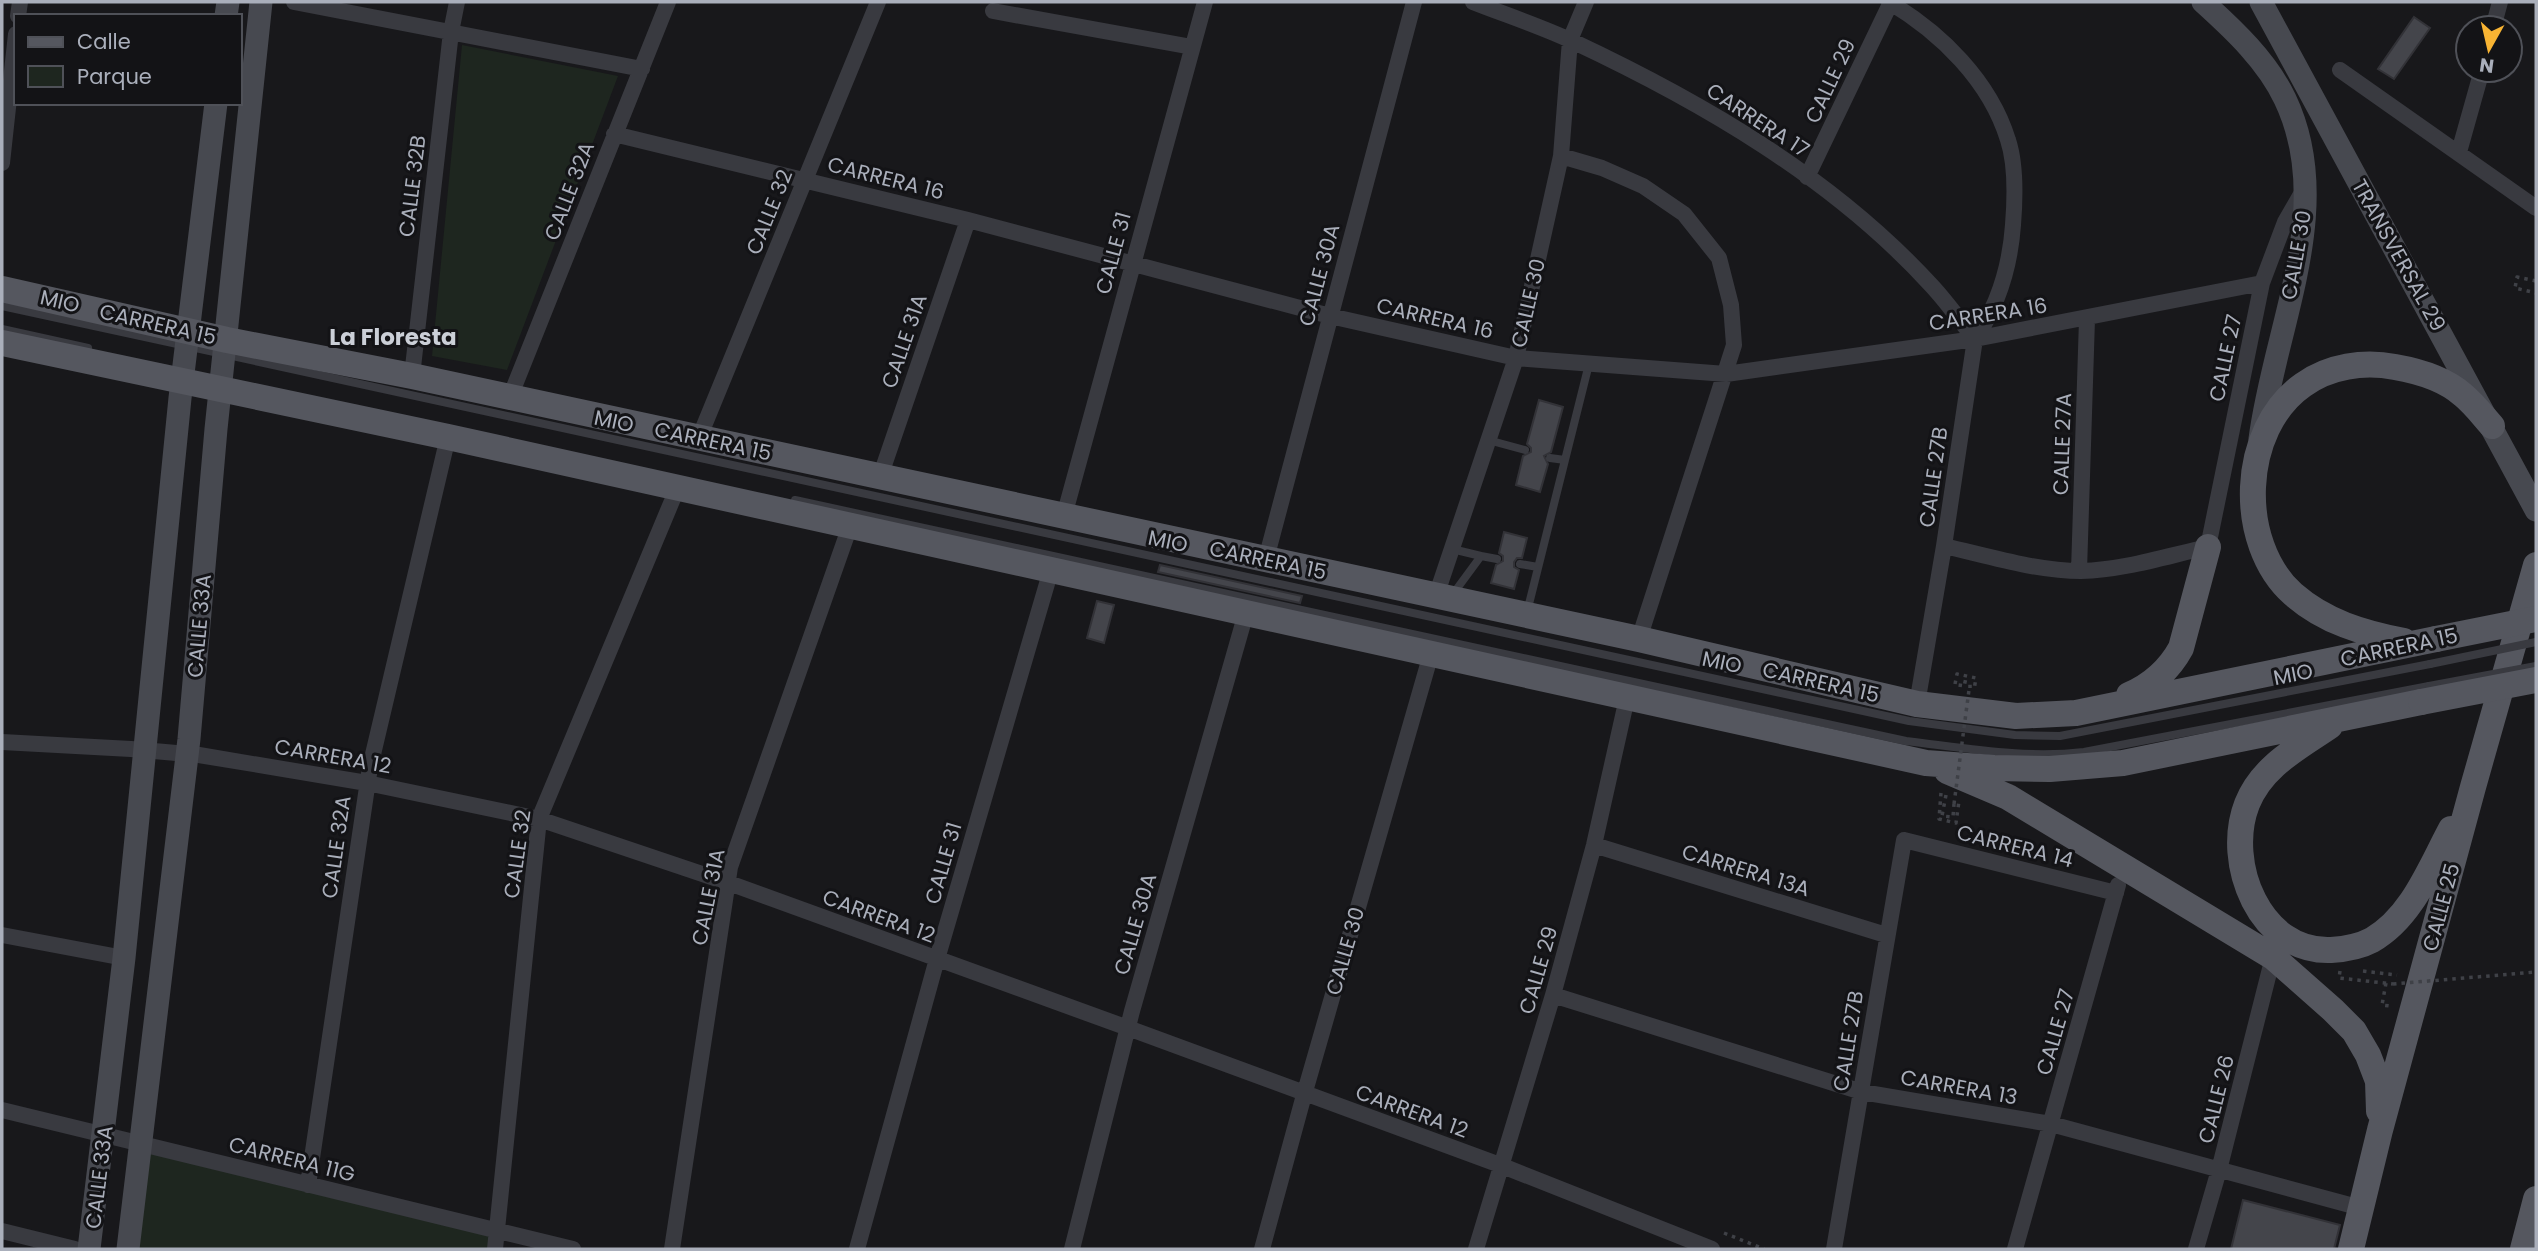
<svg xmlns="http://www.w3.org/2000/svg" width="2538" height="1251" viewBox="0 0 2538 1251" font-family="Poppins,sans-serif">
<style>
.green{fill:#1e261f}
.building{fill:#44454b;stroke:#323237;stroke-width:2}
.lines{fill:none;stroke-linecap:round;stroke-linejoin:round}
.path{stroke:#3f4147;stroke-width:3.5;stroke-dasharray:3.5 5;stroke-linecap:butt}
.lane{stroke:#393a40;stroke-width:8}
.street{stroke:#393a40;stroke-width:16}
.secondary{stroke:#474950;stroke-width:23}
.primary{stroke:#55575f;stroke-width:26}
.path-bridge{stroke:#3f4147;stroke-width:3.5;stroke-dasharray:3.5 5;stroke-linecap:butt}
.lane-bridge{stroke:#393a40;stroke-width:8}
.primary-bridge{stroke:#55575f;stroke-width:26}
.labels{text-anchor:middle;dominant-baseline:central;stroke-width:6;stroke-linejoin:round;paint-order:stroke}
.street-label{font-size:21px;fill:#aaafbb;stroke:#131316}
.neighbourhood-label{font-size:23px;font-weight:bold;fill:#cbcfd7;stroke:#131316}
</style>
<rect width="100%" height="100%" fill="#18181b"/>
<path class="green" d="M462,45L618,76L507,370L432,356Z
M142,1144L497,1232L495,1249H128Z"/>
<path class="building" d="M2414,17L2430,28L2394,79L2378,69Z
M1539,400L1563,407L1551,452L1544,456L1548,464L1540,492L1516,485L1523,456L1531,452V448L1527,444Z
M1504,532L1527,538L1522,558H1517L1514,562V567L1519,570L1514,589L1491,583L1496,565L1503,561V556L1499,553Z
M1160,565L1302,596L1300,603L1158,572Z
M1097,601L1114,605L1104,643L1087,638Z
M2243,1200L2340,1225L2334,1249H2231Z"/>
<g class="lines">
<path class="path" d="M2536,281L2517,277L2515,288L2536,293
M1955,684L1957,674L1976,678L1974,690
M1960,687L1961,681L1970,683V688
M1941,793L1939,819L1956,823L1959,801
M1946,795L1942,816L1953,817L1954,804
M2340,971L2339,978L2393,984
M2363,971L2397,975
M2386,983L2382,1005L2390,1006
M1724,1233L1764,1249"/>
<path class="lane" d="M2,306L1909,721L2015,735L2060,736L2430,664
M2,329L88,348
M1488,440L1525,450
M1550,458L1565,460
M795,500L1906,741C1966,748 2024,759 2084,752L2429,686
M1452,549L1481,556
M1520,564L1538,567
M1453,594L1481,556L1497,559
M1527,612L1589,364"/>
<path class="street" d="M294,2L642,69
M1473,2C1506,15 1540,26 1572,41C1702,102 1833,178 1931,285C1947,302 1960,321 1975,339
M1889,2C1941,33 1990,81 2008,140C2016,164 2015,200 2013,225C2010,267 1999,304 1975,339L1944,546L1917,704
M993,11L1192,47
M18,16L20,2
M2493,28L2500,2
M2340,70L2536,208
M614,134L968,220L1330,316L1516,358L1726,374L1975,339L2262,283
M2459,152L2482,70
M1561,156L1602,168L1643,186L1684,214L1719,258L1731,305L1734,345L1639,639
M2,163L16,34
M1807,177L1891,2
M412,376L451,32L457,2
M510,397L668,2
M699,438L878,2
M880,477L968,220
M1064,516L1205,2
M1944,546C1988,556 2036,571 2081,571C2124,570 2167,556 2208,547L2262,283L2285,222L2304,189
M1266,559L1414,2
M2079,571L2087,319
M1436,596L1516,358L1561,156L1570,40L1586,2
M2,742L131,749L199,755L367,783L539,819L729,883L1128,1028L1500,1165L1712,1249
M1594,845L1886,935
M2,935L124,958
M1553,995L1862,1092L2051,1124L2361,1208
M2,1110L573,1249
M308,1185L370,767L448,437
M2,1231L75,1249
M495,1249L539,819L677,489
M672,1249L730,867L850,526
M857,1249L937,959L1051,570
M1072,1249L1132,1011L1246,613
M1262,1249L1304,1095L1431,654
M1476,1249L1553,995L1594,845L1627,698
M1834,1249L1904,840L2116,893
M2015,1249L2118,885
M2196,1249L2219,1170L2273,957"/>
<path class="secondary" d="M2203,2C2234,30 2267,61 2285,99C2337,208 2274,328 2260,439
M2261,2L2536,510
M226,16L228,2
M89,1249L124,958L180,398L216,103
M128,1249L189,739L216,429L261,2"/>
<path class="primary" d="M2,289L227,340L412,376L1639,639L1917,704L2016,716L2076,713L2436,639
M2,343L448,437L1926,763L1994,768L2050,769L2123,763L2421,702
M2404,641C2363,633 2325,622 2293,594C2236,543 2240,429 2303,385C2329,366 2364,361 2395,367C2418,371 2445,379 2463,395C2474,404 2483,416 2492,426
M2129,695C2152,685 2169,670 2181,648L2208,547
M2330,726C2298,748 2262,766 2247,804C2224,863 2260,953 2331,950C2346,949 2359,947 2372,940C2412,917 2430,868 2451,829
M1947,771L2008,797L2273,957L2333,1010L2354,1031L2368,1055L2378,1081L2379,1111
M2351,1249L2380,1130L2473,787L2536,565
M2523,1249L2536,1199"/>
<path class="path-bridge" d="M1954,804L1969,690
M2393,984L2536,972"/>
<path class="lane-bridge" d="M2430,664L2536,642
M2429,686L2536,666"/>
<path class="primary-bridge" d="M2436,639L2536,619
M2421,702L2536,680"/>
</g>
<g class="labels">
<g class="street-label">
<text transform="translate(1830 81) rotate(-65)">CALLE 29</text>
<text transform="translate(1758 120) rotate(33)">CARRERA 17</text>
<text transform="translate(886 178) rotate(14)">CARRERA 16</text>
<text transform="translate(412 186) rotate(-83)">CALLE 32B</text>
<text transform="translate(569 191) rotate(-69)">CALLE 32A</text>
<text transform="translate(769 212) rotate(-68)">CALLE 32</text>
<text transform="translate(1113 253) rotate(-75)">CALLE 31</text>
<text transform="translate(2296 255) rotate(-80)">CALLE 30</text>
<text transform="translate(2399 255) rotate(61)">TRANSVERSAL 29</text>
<text transform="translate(1319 275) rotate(-75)">CALLE 30A</text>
<text transform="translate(60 301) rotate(13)">MIO</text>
<text transform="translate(1528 303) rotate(-77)">CALLE 30</text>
<text transform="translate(1988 314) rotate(-9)">CARRERA 16</text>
<text transform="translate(1435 318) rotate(13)">CARRERA 16</text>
<text transform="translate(158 324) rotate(13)">CARRERA 15</text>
<text transform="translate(904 341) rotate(-71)">CALLE 31A</text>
<text transform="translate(2225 358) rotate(-78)">CALLE 27</text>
<text transform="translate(614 421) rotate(12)">MIO</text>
<text transform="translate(713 441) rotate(12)">CARRERA 15</text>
<text transform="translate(2062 444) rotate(-88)">CALLE 27A</text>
<text transform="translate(1933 477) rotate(-82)">CALLE 27B</text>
<text transform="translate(1168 541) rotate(12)">MIO</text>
<text transform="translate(1268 560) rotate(12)">CARRERA 15</text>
<text transform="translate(199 626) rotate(-85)">CALLE 33A</text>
<text transform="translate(2399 647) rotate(-12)">CARRERA 15</text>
<text transform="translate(1722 662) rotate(12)">MIO</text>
<text transform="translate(2293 674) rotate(-11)">MIO</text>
<text transform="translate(1821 682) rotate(13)">CARRERA 15</text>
<text transform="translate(333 756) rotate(10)">CARRERA 12</text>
<text transform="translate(2015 846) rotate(14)">CARRERA 14</text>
<text transform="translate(336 847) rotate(-82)">CALLE 32A</text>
<text transform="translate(517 854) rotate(-82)">CALLE 32</text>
<text transform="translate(943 863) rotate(-74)">CALLE 31</text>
<text transform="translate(1746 870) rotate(17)">CARRERA 13A</text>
<text transform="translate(708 897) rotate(-79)">CALLE 31A</text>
<text transform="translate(2441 907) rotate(-75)">CALLE 25</text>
<text transform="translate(879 916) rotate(20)">CARRERA 12</text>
<text transform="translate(1135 924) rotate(-74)">CALLE 30A</text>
<text transform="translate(1345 951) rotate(-74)">CALLE 30</text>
<text transform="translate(1538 970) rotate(-74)">CALLE 29</text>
<text transform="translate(2055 1032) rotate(-74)">CALLE 27</text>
<text transform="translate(1848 1041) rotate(-81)">CALLE 27B</text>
<text transform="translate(1959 1087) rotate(10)">CARRERA 13</text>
<text transform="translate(2216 1099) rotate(-76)">CALLE 26</text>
<text transform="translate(1412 1111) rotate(20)">CARRERA 12</text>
<text transform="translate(292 1159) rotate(14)">CARRERA 11G</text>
<text transform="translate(99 1177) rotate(-83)">CALLE 33A</text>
</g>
<g class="neighbourhood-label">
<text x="393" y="337">La Floresta</text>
</g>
</g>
<rect width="2538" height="1251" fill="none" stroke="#aaafbb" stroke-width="7"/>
<rect x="14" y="14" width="228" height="91" fill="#131316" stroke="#4f5158" stroke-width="2"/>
<rect x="28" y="37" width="35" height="10" fill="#55575f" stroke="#4f5158" stroke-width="2"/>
<text x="77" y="49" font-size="21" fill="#aaafbb">Calle</text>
<rect x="28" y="66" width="35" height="21" fill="#1e261f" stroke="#4f5158" stroke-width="2"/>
<text x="77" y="84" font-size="21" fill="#aaafbb">Parque</text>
<g transform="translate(2489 49) rotate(188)"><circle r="33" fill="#131316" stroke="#4f5158" stroke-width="2"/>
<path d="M0-5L12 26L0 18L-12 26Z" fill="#f8b433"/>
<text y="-10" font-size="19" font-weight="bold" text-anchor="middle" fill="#aaafbb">N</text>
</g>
</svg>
